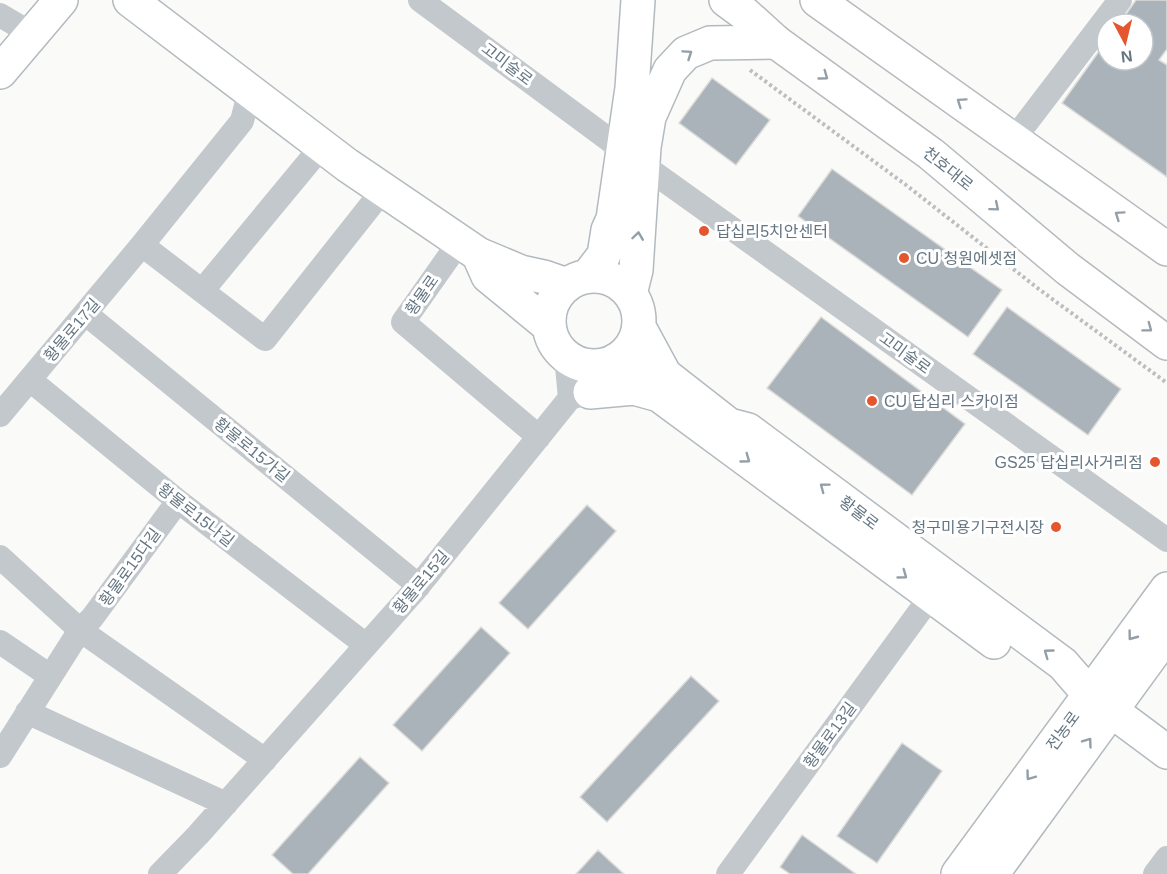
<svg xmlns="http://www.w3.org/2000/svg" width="1167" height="874" viewBox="0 0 1167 874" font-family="Arial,'Noto Sans KR',sans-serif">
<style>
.building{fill:#aab3b9;stroke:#dcdcda;stroke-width:1.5}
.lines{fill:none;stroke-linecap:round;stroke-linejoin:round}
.secondary-casing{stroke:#b3babf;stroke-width:36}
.primary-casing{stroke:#b5babe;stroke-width:36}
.path{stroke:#bbbfc2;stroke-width:4;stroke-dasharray:3 3;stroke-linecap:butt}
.street{stroke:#c3c8cc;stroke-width:24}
.secondary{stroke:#fff;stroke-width:33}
.primary{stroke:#fff;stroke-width:33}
.oneway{stroke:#939fa8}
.poi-dot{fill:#e4572e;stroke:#fff;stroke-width:2}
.labels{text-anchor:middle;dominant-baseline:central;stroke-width:6;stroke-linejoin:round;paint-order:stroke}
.street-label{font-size:16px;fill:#657683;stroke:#fff}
.poi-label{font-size:16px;fill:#657683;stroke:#fff;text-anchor:start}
</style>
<rect width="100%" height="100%" fill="#fafaf8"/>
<path class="building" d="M1136,0H1167V49L1159,60L1167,65V177L1062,103L1107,40V60H1143V24H1119Z
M712,78L770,120L736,165L679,123Z
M832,169L1002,290L968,337L798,216Z
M1007,307L1121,389L1088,435L973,354Z
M821,317L965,424L912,495L767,388Z
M587,505L616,531L528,629L499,603Z
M481,627L510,653L422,751L393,725Z
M691,676L719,701L607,822L580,797Z
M902,743L942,771L877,863L837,836Z
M360,757L389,783L308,874H293L272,855Z
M802,835L856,874H790L780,867Z
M598,850L624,874H576Z"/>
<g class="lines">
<defs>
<path id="secondary" d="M130,0L347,165L478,254L521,272L544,277L567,285
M0,72L61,0
M480,258L488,276L549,326
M549 321a45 45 0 1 1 90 0a45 45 0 1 1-90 0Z
M588,276L604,255L608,230L613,219L632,88L638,0
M630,294L636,270L644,147L649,117L670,70L686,53L710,43L776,42
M639,327L665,375L729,425L748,430L1063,664L1089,694L1167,752
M616,360L659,395L994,642
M590,392L634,388L659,395
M958,874L1167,589
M992,874L1167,634"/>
<path id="primary" d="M726,0L745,14L776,42L931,154L1068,269L1167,343
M817,0L1167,249"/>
</defs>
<use href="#secondary" class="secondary-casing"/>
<use href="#primary" class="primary-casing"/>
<path class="path" d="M750,70L906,185L1040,290L1167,383"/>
<path class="street" d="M420,0L623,150
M0,15L32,34
M1014,139L1120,0
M643,165L1167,540
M460,241L403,322L539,437
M142,245L265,339L383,190
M202,291L322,146
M86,314L419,586
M566,356L570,398
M30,380L178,501L366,645
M0,415L142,245L242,121L250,90
M0,557L80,630L265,760
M0,642L50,676
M27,712L226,804
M0,756L80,630L92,618L178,501
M160,874L198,835L416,589L570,398L590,392L604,382
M728,874L931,596
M1155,874L1167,858"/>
<use href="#secondary" class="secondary"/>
<use href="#primary" class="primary"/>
</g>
<defs><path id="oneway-chevron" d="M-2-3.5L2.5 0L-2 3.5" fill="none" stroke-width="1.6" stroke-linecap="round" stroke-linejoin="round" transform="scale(1.5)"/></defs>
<g class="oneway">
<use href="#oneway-chevron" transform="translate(688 54) rotate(-34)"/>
<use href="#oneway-chevron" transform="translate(824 76) rotate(36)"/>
<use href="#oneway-chevron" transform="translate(961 102) rotate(-145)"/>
<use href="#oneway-chevron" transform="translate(995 207) rotate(40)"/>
<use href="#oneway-chevron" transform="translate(1119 215) rotate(-145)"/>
<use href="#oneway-chevron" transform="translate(638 236) rotate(-82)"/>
<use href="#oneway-chevron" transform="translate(1148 328) rotate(37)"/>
<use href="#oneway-chevron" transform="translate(746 459) rotate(36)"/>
<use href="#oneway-chevron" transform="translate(824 487) rotate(-143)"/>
<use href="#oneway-chevron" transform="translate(903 575) rotate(36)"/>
<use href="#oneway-chevron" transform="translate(1132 636) rotate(127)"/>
<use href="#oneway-chevron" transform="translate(1048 653) rotate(-144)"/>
<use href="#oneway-chevron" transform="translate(1088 742) rotate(-54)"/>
<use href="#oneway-chevron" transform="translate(1030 776) rotate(126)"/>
</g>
<g class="poi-dot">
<circle cx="704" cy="231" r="6"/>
<circle cx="904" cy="258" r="6"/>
<circle cx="872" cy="401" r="6"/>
<circle cx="1155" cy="462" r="6"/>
<circle cx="1056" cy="527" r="6"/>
</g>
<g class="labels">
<g class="street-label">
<text transform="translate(507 64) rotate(37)">고미술로</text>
<text transform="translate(948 169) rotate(39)">천호대로</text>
<text transform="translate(422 295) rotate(-55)">황물로</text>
<text transform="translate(72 330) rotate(-50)">황물로17길</text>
<text transform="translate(905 353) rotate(36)">고미술로</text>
<text transform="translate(252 450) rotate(39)">황물로15가길</text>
<text transform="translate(859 513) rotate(37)">황물로</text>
<text transform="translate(196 515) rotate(38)">황물로15나길</text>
<text transform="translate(130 567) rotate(-54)">황물로15다길</text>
<text transform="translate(421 582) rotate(-50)">황물로15길</text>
<text transform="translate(1063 731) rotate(-54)">전농로</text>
<text transform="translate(830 735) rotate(-54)">황물로13길</text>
</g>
<g class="poi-label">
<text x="716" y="231">답십리5치안센터</text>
<text x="916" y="258">CU 청원에셋점</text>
<text x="884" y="401">CU 답십리 스카이점</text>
<text x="1143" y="462" text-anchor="end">GS25 답십리사거리점</text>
<text x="1044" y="527" text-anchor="end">청구미용기구전시장</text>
</g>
</g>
<g transform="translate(1125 42) rotate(173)"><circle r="28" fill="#ffffff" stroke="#c1c8cd" stroke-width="1.5"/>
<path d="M0-4.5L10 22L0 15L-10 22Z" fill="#e4572e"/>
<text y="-9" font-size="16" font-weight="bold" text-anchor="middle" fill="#657683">N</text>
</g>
</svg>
